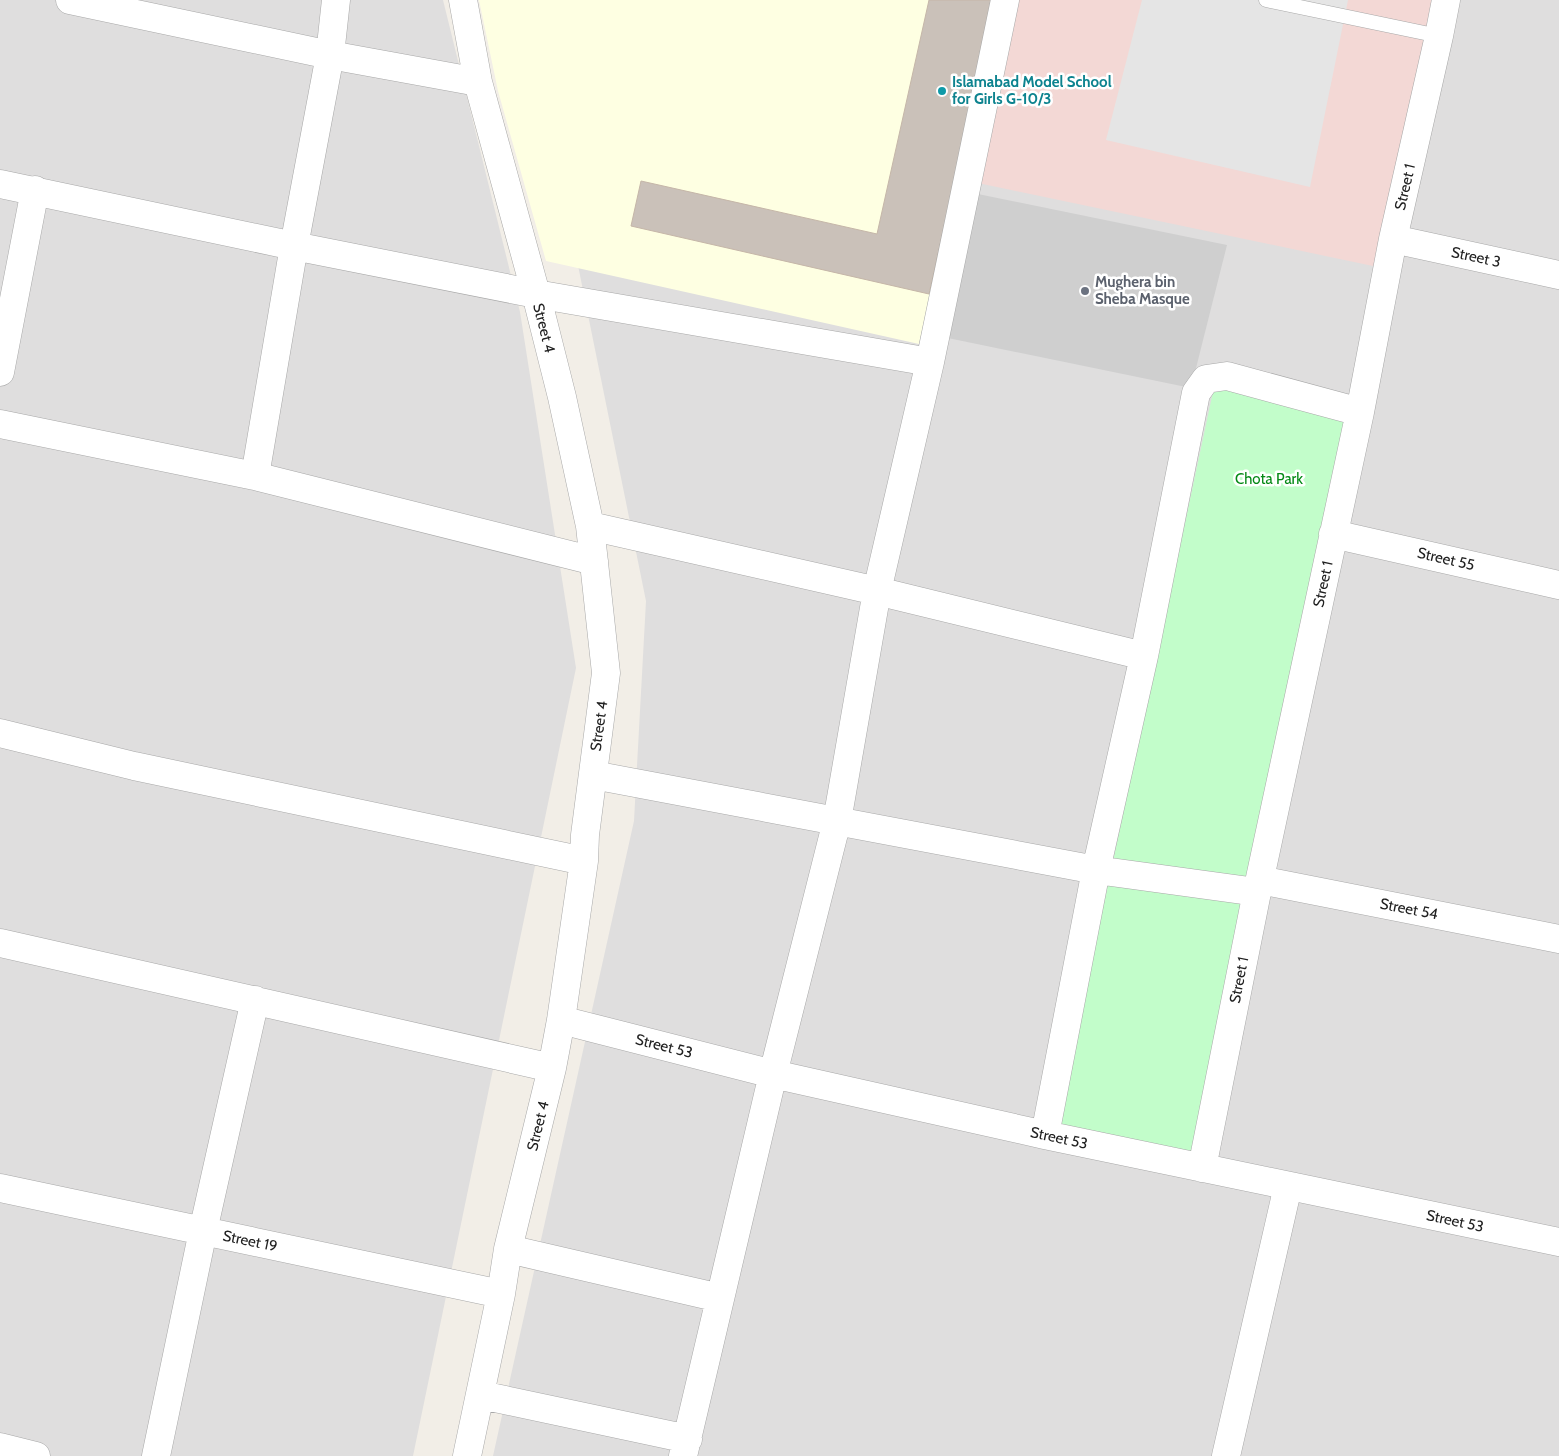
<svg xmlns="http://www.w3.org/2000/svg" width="1559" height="1456" viewBox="0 0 1559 1456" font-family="Cabin,sans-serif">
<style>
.residential{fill:#dfdede}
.commercial{fill:#f3d8d5}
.education{fill:#feffe2}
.religious{fill:#cfcfcf}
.park{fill:#c2fdca}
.parking{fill:#e5e5e5}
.building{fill:#cac1b9;stroke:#c5b6a8}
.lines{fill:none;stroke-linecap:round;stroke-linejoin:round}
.service-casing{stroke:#a8a8a8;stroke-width:15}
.minor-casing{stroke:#a8a8a8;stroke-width:29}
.service{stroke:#fff;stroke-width:14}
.minor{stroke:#fff;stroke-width:28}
.culture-dot{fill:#0f9aa8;stroke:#fff;stroke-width:2}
.worship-dot{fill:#6b7280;stroke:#fff;stroke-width:2}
.labels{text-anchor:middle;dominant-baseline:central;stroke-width:5;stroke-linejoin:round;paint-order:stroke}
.culture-label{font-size:15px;font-weight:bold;fill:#0d838f;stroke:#fff;text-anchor:start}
.street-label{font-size:15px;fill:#212121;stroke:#fff}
.worship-label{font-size:15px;font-weight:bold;fill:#5b616d;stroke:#fff;text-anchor:start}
.park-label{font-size:15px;fill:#048915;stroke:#fff}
</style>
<rect width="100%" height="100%" fill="#f2eee7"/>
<path class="residential" d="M0,0H443L520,312L576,668L413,1456H0Z
M508,0H1559V1456H493L634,821L646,601L570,226Z"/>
<path class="commercial" d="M1017,0H1447L1392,270L978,183Z"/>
<path class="education" d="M479,0H995L919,344L546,261L498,91Z"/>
<path class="religious" d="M978,194L1227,245L1191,388L943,337Z"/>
<path class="park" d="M1214,387L1358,419L1197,1157L1056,1129Z"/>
<path class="parking" d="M1142,0H1348L1310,187L1106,140Z"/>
<path class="building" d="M929,0H995L929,294L631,226L641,181L877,234Z"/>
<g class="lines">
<defs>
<path id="service" d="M1266,0L1439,36"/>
<path id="minor" d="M70,0L330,55L478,82
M463,0L478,82L536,294L562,397L590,526L606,673L585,835L584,861L561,1020L552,1068L508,1249L501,1294L467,1456
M0,184L294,246L536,294L930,362
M1393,239L1559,275
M0,372L35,190
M0,424L255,476L594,561
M255,476L294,246L330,55L336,0
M590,526L877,591L1144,656
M1333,534L1559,585
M0,733L134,766L584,861
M593,775L1096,870L1257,892
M1260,880L1559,939
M0,943L552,1068
M561,1020L773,1074L1045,1135L1559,1242
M1045,1135L1096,870L1144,656L1196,393L1206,379L1227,376L1360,412
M1202,1168L1257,892L1360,412L1393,239L1439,36L1446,0
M0,1188L501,1294
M508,1249L720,1298
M481,1395L688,1439
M0,1447L36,1456
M156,1456L203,1231L255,1000
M683,1456L773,1074L837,821L877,591L930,362L1005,0
M1226,1456L1288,1186"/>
</defs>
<use href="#service" class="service-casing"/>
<use href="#minor" class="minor-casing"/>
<use href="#service" class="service"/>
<use href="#minor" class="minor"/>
</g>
<circle class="culture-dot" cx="942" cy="91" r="5"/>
<circle class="worship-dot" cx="1085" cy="291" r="5"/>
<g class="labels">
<g class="culture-label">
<text x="952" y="82">Islamabad Model School<tspan x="952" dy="17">for Girls G-10/3</tspan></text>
</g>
<g class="street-label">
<text transform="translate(1405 187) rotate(-77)">Street 1</text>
<text transform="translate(1476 257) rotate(12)">Street 3</text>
<text transform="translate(544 328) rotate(76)">Street 4</text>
<text transform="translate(1446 559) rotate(13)">Street 55</text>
<text transform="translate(1323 584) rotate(-78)">Street 1</text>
<text transform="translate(599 726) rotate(-82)">Street 4</text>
<text transform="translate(1409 909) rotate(11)">Street 54</text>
<text transform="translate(1239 980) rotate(-79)">Street 1</text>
<text transform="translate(664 1046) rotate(14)">Street 53</text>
<text transform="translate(538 1126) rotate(-76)">Street 4</text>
<text transform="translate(1059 1138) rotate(12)">Street 53</text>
<text transform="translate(1455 1221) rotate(12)">Street 53</text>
<text transform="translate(250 1241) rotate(12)">Street 19</text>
</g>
<g class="worship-label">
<text x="1095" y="282">Mughera bin<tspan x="1095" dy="17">Sheba Masque</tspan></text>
</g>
<g class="park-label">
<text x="1269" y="479">Chota Park</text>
</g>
</g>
</svg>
